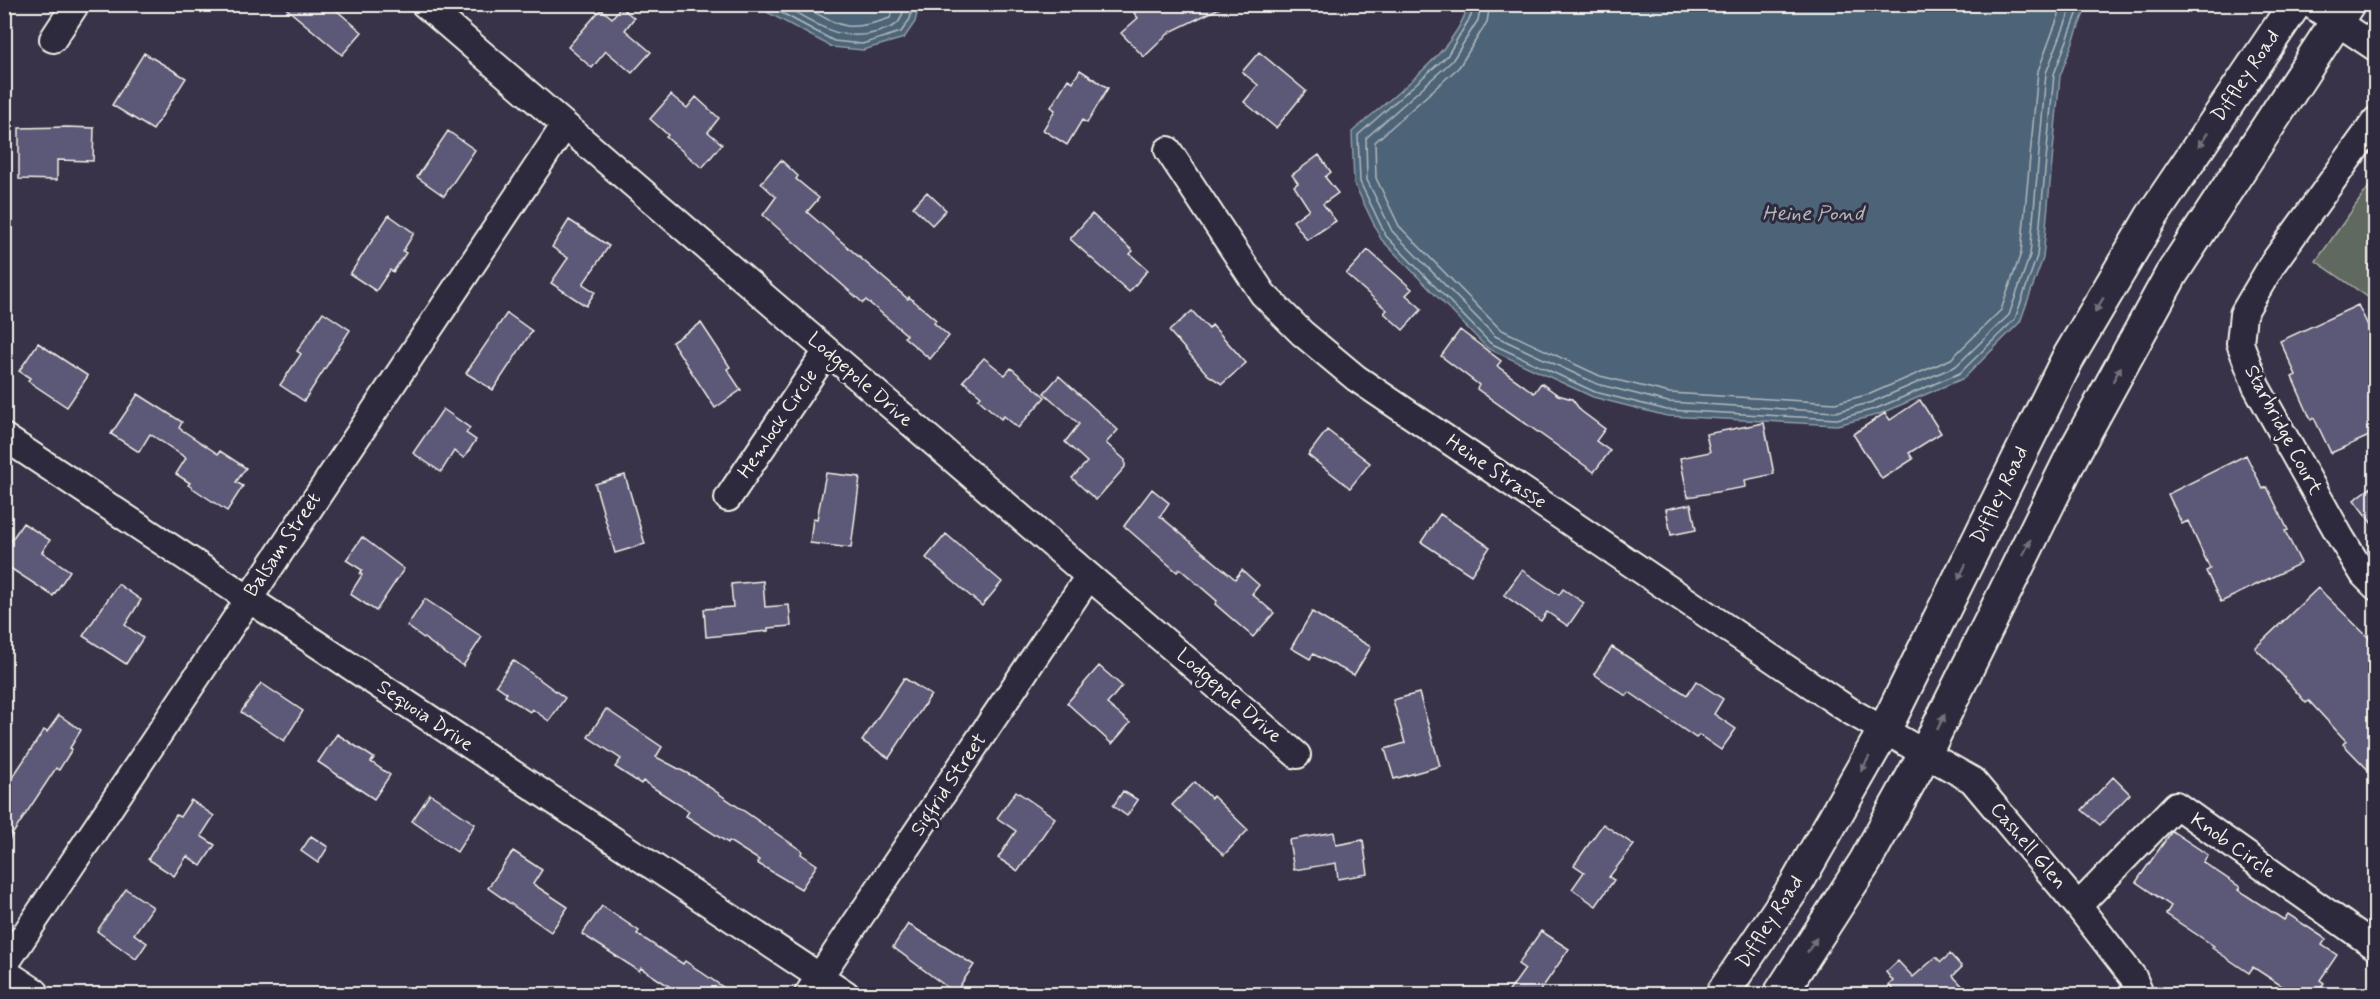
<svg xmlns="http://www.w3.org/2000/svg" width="2380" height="999" viewBox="0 0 2380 999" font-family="Mynerve,sans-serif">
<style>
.green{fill:#5e695e;stroke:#a9ada3;stroke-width:1.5}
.water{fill:#4d6478;stroke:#909ca5;stroke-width:1.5}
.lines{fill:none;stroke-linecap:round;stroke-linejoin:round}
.shore{stroke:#b1b9bb;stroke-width:1.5}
.building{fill:#5b5977;stroke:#f4f1e8;stroke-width:1.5}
.minor-casing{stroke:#f4f1e8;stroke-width:30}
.major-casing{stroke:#f4f1e8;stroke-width:36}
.minor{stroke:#2f2a3d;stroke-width:26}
.major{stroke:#2f2a3d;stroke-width:32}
.oneway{fill:#747079}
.labels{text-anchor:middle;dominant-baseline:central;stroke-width:6;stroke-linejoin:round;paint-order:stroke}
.street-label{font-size:20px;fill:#f4f1e8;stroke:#2f2a3d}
.water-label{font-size:21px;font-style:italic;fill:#b1b9bb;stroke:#2f2a3d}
</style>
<rect width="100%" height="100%" fill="#383349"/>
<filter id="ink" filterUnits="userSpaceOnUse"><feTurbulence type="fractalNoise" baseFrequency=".0167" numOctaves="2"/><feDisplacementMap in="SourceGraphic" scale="12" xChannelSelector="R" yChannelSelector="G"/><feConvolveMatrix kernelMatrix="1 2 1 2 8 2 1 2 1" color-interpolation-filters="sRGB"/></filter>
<g filter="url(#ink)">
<path class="green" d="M2375,178L2376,302H2375L2316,261Z"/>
<path class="water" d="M1468,4L2087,5L2060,76L2043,258L2020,322L1964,378L1877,415L1837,425L1667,416L1593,397L1487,348L1381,239L1354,183L1352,132C1386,101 1459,50 1468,4Z
M754,5H919L915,22L904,38L863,50L832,47Z"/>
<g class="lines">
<path class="shore" d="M765,4L834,41L862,44L901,32L910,19L913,4
M781,4C814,22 839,44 878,32C897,26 901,25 905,4
M800,4C840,26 845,34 890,18L896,4
M1473,4L1471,16L1447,56L1358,135L1360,182L1386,236L1490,343L1595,392L1667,410L1837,419L1875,409L1960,373L2015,319L2037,256L2054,74L2081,4
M1481,4L1478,20L1452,61L1366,138L1367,180L1392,231L1495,336L1597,384L1668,402L1836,412L1872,402L1956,366L2009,315L2030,255L2046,73L2073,4
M1490,4L1487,22L1459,67L1375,142L1376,178L1399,226L1500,329L1600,376L1670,393L1835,403L1870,394L1951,359L2001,310L2021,253L2038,71L2063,4"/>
</g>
<path class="building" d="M281,4H329L362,32L342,55Z
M1143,4H1228L1170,32L1144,57L1121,33L1138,18L1134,13Z
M621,7L634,18L625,30L651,52L632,73L606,51L592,68L568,47L601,9L612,18Z
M1259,52L1306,91L1276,128L1244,102L1258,85L1242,72Z
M144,53L186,78L153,130L112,105Z
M1080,70L1108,88L1087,123L1082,120L1067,145L1043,130L1055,110L1051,107L1068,79L1073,82Z
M671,95L687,108L696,97L719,118L708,132L722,144L702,168L666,137L668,135L650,119Z
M67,127L94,128L93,161L57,160V180L19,179V128Z
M448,131L475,150L444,196L417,177Z
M1319,155L1331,172L1325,177L1338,193L1323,204L1336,221L1307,240L1293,221L1309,209L1294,186L1298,183L1292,175Z
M781,160L798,176L796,179L819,198L807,212L908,299L909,297L936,320L934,323L949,336L930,359L904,337L907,335L866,300L863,303L763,215L776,197L761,183Z
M927,192L946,210L932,225L913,207Z
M1092,214L1133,251L1130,254L1148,270L1129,292L1070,239Z
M389,215L414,233L403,251L406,253L393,272L390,270L376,291L350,274Z
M569,220L609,246L583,284L595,292L586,306L551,283L568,258L552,247Z
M1368,250L1412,289L1406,295L1422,309L1403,330L1384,313L1387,310L1346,274Z
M2358,305L2376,342V433L2331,453L2314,418L2311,420L2292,377L2296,375L2280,341Z
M1192,311L1209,329L1212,325L1246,363L1222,384L1208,375L1169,331Z
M323,312L350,330L304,401L280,385L301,354L297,351Z
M507,313L532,331L493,390L466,373Z
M701,323L730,367L727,369L741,390L715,408L672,342Z
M1460,330L1501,361L1497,366L1534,393L1541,383L1558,395L1572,399L1581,411L1605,429L1596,441L1610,451L1594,472L1477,389L1479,385L1441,356Z
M38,343L88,376L67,407L28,381L30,378L19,371Z
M984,358L1005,375L1011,368L1045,397L1018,428L1004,416L1001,419L978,399L981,396L963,381Z
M1059,376L1118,430L1106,443L1125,460V467L1096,500L1072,478L1087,462L1065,442L1079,424L1044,393Z
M138,394L182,422L179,428L218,454L220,451L246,468L236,482L243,486L227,511L188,485L190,483L176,474L186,458L150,434L139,452L111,434Z
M1920,400L1941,433L1909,453L1913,459L1882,479L1853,434L1885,413L1890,420Z
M443,409L470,428L466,433L476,440L464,458L454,451L441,472L413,453Z
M1764,423L1774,474L1745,480L1746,487L1688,497L1680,458L1710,452L1706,434Z
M1327,430L1370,463L1350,488L1308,455Z
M2246,455L2263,489L2267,487L2288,530L2285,531L2301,563L2221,602L2206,571L2210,569L2188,521L2182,524L2168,494Z
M826,473L860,477L851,548L810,543L813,518L817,519Z
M625,475L645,544L615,553L595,484Z
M2376,484V529L2354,500Z
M1152,489L1169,503L1160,516L1235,579L1242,570L1259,585L1252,594L1274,613L1253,637L1215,604L1217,601L1180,569L1177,572L1124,526Z
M1691,504L1696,530L1671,535L1666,509Z
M1440,514L1490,547L1471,575L1421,542Z
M23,523L50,540L42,552L70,571L53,596L4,564V551Z
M946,534L1002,582L982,606L926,558Z
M362,537L404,569L376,611L350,594L362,575L360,574L362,570L346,560Z
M1522,570L1559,595L1563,589L1584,603L1568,626L1547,612L1541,621L1504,595Z
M763,581L765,607L789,605L791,626L768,628V631L706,637L704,609L733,607L731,584Z
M118,584L141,600L125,625L143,638L126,664L83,636Z
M2318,588L2376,645V778L2343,744L2346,741L2309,701L2306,703L2282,675L2255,648Z
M425,599L482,637L463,666L407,626Z
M1312,612L1371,647L1354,675L1313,654L1310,659L1291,648Z
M1612,647L1687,695L1696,681L1723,699L1714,714L1736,729L1721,750L1699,735L1696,738L1629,692L1626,696L1594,674Z
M513,660L565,698L549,721L532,709L530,712L505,696L507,693L496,685Z
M1099,666L1122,686L1107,704L1130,723L1112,744L1067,703Z
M904,678L931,695L889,758L862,741Z
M261,683L303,711L284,741L241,712Z
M1419,693L1440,766L1394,779L1385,749L1405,743L1393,700Z
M606,709L662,747L656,757L696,778L802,851L801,854L817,865L801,889L757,863L759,860L729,841L728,843L686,816L689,811L643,781L641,784L615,767L621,759L588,737Z
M59,715L81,730L70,748L72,749L59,770L56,768L4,847V790L44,730L47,732Z
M337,734L374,758L371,762L390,775L374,799L318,762Z
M2113,777L2130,794L2100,825L2082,810Z
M1195,782L1211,798L1213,796L1248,830L1224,855L1172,805Z
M1016,791L1055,818L1018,871L998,858L1016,831L997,818Z
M1123,791L1138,800L1127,816L1113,806Z
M430,794L475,824L457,852L412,821Z
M191,800L214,816L201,836L215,845L201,866L187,856L174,876L148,859L176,815L180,817Z
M1603,824L1634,845L1609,877L1614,880L1596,906L1572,889L1584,872L1574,865Z
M2172,831L2208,855L2203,862L2240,887L2238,890L2284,920L2288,914L2326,939L2322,945L2337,955L2320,980L2324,983L2316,994H2294L2253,967L2249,973L2212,948L2214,946L2166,914L2171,906L2136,882Z
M1334,832L1336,845L1363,840L1368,874L1338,879L1336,863L1294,870L1289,840Z
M311,836L328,847L318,863L301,851Z
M513,851L542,870L533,884L568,907L551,932L488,888Z
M126,889L153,907L134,934L147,943L136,959L97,931Z
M602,906L639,931L637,934L683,964L685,961L733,994H681L641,968L639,971L582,934Z
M908,924L974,965L955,993L893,947Z
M1541,931L1569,949L1538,994H1507L1525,969L1518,964Z
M1950,954L1962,967L1953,976L1970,994H1893L1895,993L1889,985L1893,981L1886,972L1898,961L1913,977L1936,957L1941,962Z"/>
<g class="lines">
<defs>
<path id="minor" d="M424,4L1297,755
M2310,4L2376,48
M53,39L76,4
M2376,120L2273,263L2243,314L2240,343L2256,386L2341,538L2364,575L2376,587
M1168,150L1263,294L1302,333L1356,378L1850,711L1972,780L2078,906L2133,977L2140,994
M4,437L846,994
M728,498L827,351
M2078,906L2176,805L2376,947
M4,966L565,125
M808,994L1089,576"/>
<path id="major" d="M4,975L33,994
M1722,994L1797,883L1885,729L2067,360L2152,216L2295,4
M1780,994L1865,862L1926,752L2072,456L2171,275L2348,4"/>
</defs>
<use href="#minor" class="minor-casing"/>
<use href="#major" class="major-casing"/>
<use href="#minor" class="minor"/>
<use href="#major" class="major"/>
</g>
<defs><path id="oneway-solid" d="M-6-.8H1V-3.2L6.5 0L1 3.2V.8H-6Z" transform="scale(1.5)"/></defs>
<g class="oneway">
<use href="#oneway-solid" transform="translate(2203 140) rotate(124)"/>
<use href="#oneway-solid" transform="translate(2099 305) rotate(121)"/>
<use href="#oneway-solid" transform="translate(2117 374) rotate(-61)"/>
<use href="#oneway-solid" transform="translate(2027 547) rotate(-64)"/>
<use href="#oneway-solid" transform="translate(1962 572) rotate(116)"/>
<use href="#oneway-solid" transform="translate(1941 722) rotate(-64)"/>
<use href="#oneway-solid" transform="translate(1865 764) rotate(120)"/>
<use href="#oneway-solid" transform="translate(1812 945) rotate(-57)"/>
</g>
</g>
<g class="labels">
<g class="street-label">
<text transform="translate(2246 76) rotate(-56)">Diffley Road</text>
<text transform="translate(860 380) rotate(41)">Lodgepole Drive</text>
<text transform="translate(778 424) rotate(-56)">Hemlock Circle</text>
<text transform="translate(2283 430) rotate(62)">Starbridge Court</text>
<text transform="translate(1496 472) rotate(34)">Heine Strasse</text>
<text transform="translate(2000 495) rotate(-64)">Diffley Road</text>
<text transform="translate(283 545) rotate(-56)">Balsam Street</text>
<text transform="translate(1229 696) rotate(41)">Lodgepole Drive</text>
<text transform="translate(425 716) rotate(34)">Sequoia Drive</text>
<text transform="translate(949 785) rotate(-56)">Sigfrid Street</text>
<text transform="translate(2028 846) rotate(50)">Cashell Glen</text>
<text transform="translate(2233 846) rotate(35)">Knob Circle</text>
<text transform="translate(1770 922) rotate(-57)">Diffley Road</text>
</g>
<g class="water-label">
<text x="1813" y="214">Heine Pond</text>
</g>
</g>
<rect width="2380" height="999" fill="none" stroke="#2f2a3d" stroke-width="24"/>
<rect x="12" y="12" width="2356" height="975" fill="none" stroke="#f4f1e8" stroke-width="2" filter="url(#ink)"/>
</svg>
